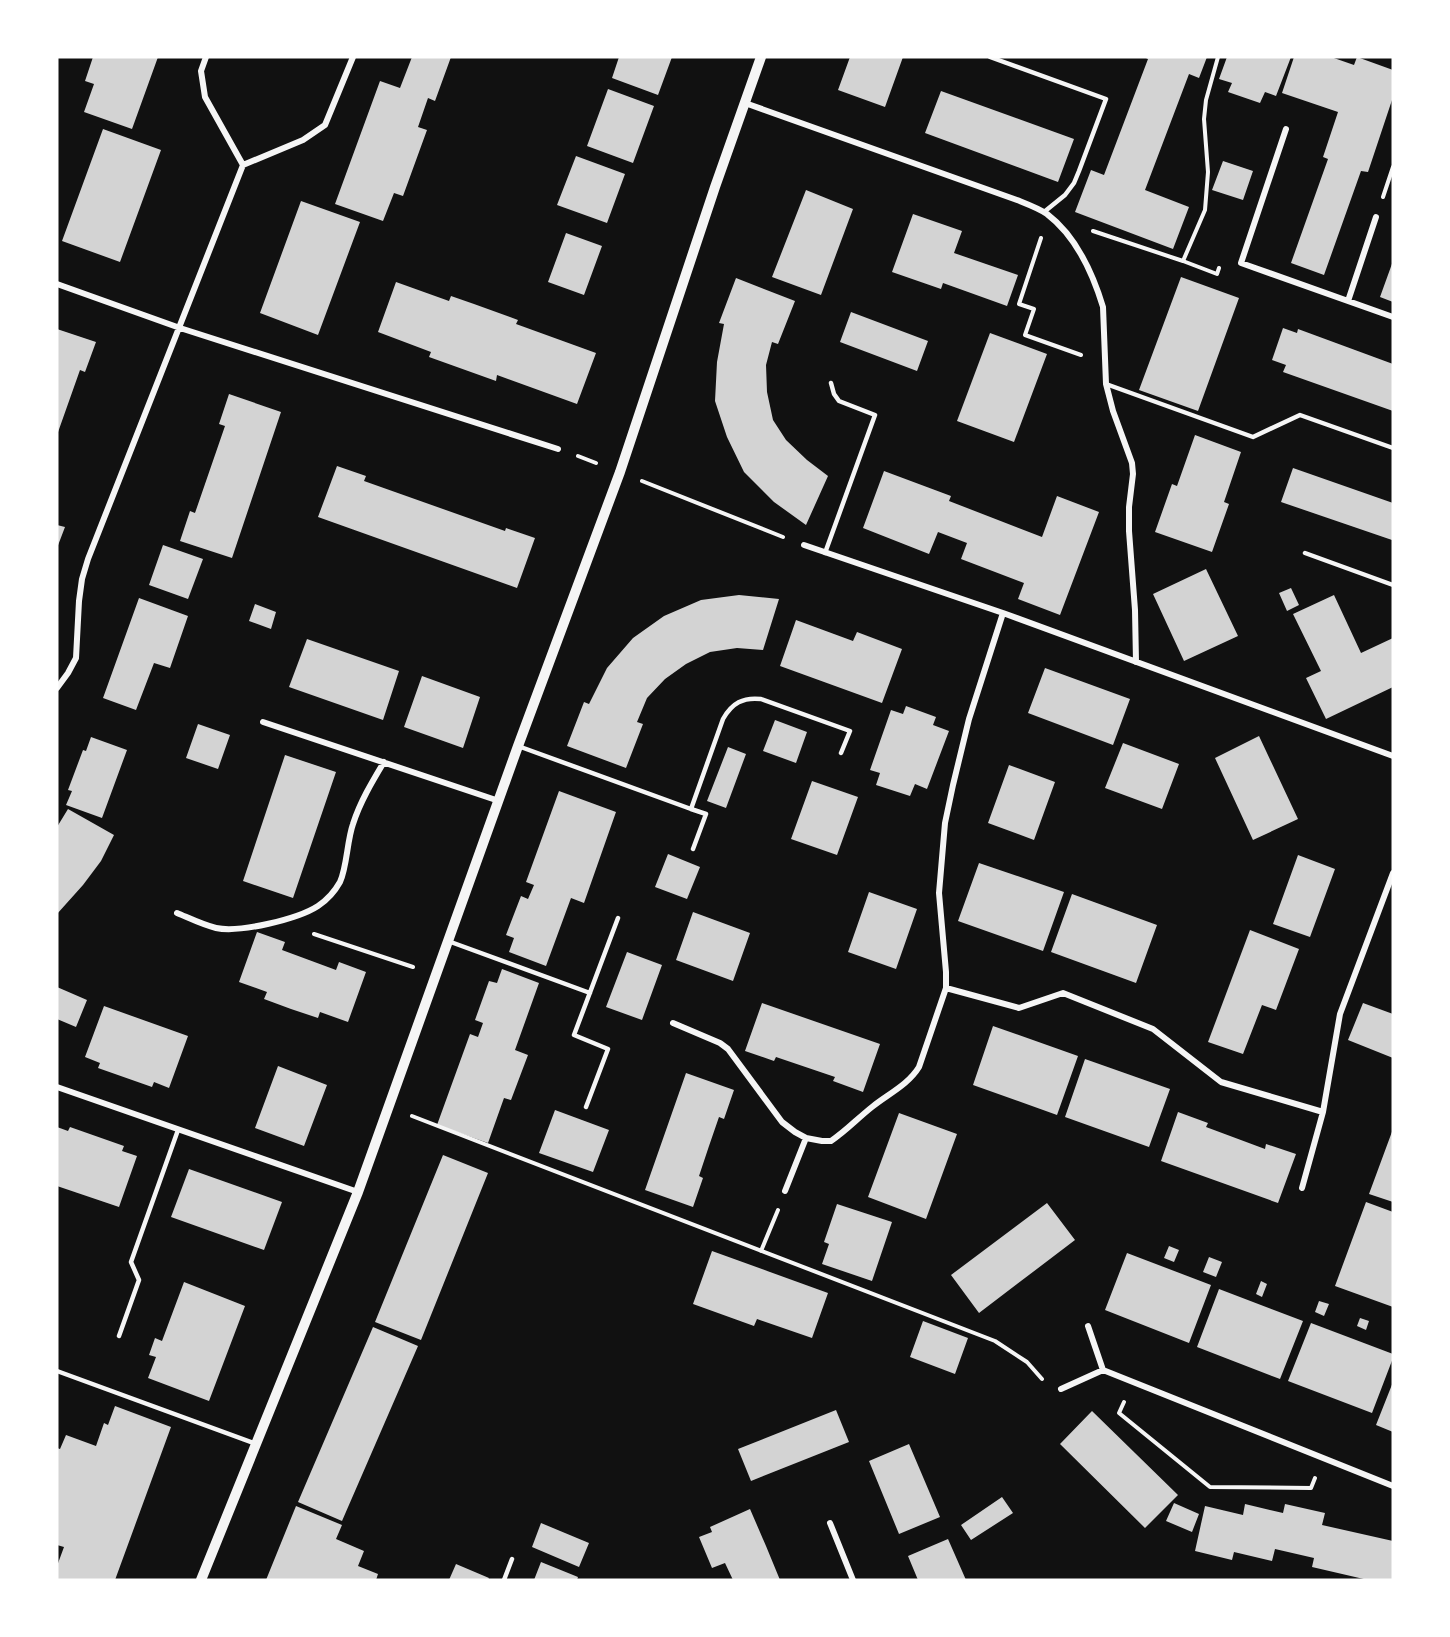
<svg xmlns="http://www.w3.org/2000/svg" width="1450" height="1637" viewBox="0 0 1450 1637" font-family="'Varela Round',sans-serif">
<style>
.building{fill:#d3d3d3}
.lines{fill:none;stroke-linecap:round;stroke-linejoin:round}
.path{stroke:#f5f5f5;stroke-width:4}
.service{stroke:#f5f5f5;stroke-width:4.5}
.minor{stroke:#f5f5f5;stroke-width:6}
.tertiary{stroke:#f5f5f5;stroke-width:10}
</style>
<rect width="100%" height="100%" fill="#111"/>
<path class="building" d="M93,57H158L132,129L84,112L94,84L85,81Z
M412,57H451L435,101L428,98L418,127L427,130L403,196L394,193L383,221L335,204L380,81L400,88Z
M619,57H672L658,95L612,78Z
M850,57H903L885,107L838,90Z
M1144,57H1207L1199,78L1189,74L1145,190L1189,207L1173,249L1075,212L1091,170L1104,175L1148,59Z
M1227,57H1291L1276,96L1265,92L1260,103L1228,92L1232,83L1219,79Z
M1294,57H1331L1354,65L1357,57L1393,70V97L1368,172L1361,171L1324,275L1291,263L1328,159L1323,157L1338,112L1282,93Z
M608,89L654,106L633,163L587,146Z
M941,91L1074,139L1058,182L925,133Z
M103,129L161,150L120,262L62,241Z
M576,156L625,174L607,223L557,205Z
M1223,161L1253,171L1243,200L1212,190Z
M806,190L853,209L821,295L772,277Z
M301,201L360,222L318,335L260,313Z
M913,214L962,231L954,253L1018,275L1007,306L943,283L941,289L892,272Z
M566,233L602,246L584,295L548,282Z
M1393,261V302L1380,297Z
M1181,277L1239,298L1198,411L1139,390Z
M736,278L795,301L778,344L772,342L766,365L767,392L773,420L786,440L807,460L828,476L806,525L774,502L744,472L727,437L715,401L717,362L724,324L719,323Z
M396,282L449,301L451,296L474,304L518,320L516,324L596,353L577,404L497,375L496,381L429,357L431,352L378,332Z
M851,312L928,341L917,371L840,342Z
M1283,328L1297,333L1298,329L1393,364V411L1283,372L1286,365L1272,360Z
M57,329L96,342L85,372L80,370L57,435Z
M990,333L1047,354L1014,442L957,421Z
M229,394L281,412L232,558L180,541L190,511L195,513L225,426L219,424Z
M1195,435L1241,452L1224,502L1229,504L1212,552L1155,532L1172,484L1177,486Z
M337,466L366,476L364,481L505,531L506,528L535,538L517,588L318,517Z
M1293,468L1393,503L1392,540L1281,502Z
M884,471L951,496L949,501L1042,537L1057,496L1099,512L1060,615L1018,599L1024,583L961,559L967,543L938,532L929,554L863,528Z
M57,525L65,527L57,548Z
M163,545L203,559L188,599L149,585Z
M1206,569L1238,636L1184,661L1153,594Z
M1291,588L1299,605L1287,611L1279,593Z
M739,595L779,599L763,650L737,648L710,652L686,664L665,679L647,698L637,722L643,724L626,768L567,746L584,702L589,704L607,668L633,638L664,616L701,600Z
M1334,595L1361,653L1393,638V687L1326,719L1306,678L1321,671L1293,614Z
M139,598L188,616L170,668L154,663L136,710L103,698Z
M255,604L276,612L271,629L249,621Z
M796,620L853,641L857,632L902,649L882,703L780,666Z
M307,639L399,671L383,720L289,687Z
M1045,668L1130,699L1113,745L1028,713Z
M422,676L480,697L463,748L404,727Z
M906,706L936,717L933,725L949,731L927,789L915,784L910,796L876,785L880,773L870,770L891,710L903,714Z
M775,720L807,732L796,763L763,751Z
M198,724L230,735L218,769L186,758Z
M1259,736L1298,819L1253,840L1215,758Z
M91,737L127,750L102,818L66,805L72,791L68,790L83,750L86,751Z
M1123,743L1179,764L1162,809L1105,788Z
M728,747L746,754L726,808L707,801Z
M285,755L336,772L293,898L243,881Z
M1009,765L1055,782L1034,840L988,823Z
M812,781L858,797L837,855L791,839Z
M559,791L616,812L584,903L571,898L546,966L509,952L514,938L506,935L521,896L528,899L534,885L526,882Z
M68,809L114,835L101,861L83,885L57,914V827Z
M668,854L700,867L687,899L655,887Z
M1298,855L1335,869L1310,937L1273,924Z
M979,863L1064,892L1043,951L958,921Z
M869,892L917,909L896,969L848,952Z
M1072,894L1157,925L1136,983L1051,952Z
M693,912L750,933L733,981L676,960Z
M1250,930L1299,949L1276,1010L1262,1005L1243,1054L1208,1042Z
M257,932L285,942L282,950L336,970L339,962L366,972L348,1022L320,1012L318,1018L291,1009L264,999L267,992L239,982Z
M627,952L662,965L642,1020L606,1007Z
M502,969L539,983L515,1050L528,1055L511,1100L504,1098L488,1143L437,1125L470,1034L478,1037L483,1023L475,1020L489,981L497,983Z
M57,987L87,1000L76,1027L57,1019Z
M762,1003L880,1044L863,1092L833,1081L835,1077L776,1057L774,1061L745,1051Z
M1363,1003L1393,1014V1058L1348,1040Z
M104,1006L188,1036L169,1088L154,1082L152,1087L98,1068L100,1063L85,1057Z
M993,1026L1078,1056L1057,1115L973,1085Z
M1085,1059L1170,1089L1149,1147L1065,1117Z
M278,1066L327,1085L304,1146L255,1128Z
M686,1073L734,1090L724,1119L719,1117L709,1146L699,1176L703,1178L693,1207L645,1190Z
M555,1110L609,1130L593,1172L539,1153Z
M1178,1112L1208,1123L1206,1127L1265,1149L1266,1144L1296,1154L1278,1203L1161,1161Z
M899,1113L957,1134L926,1219L868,1197Z
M57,1127L68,1131L70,1127L124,1146L122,1151L137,1156L119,1207L57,1186Z
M1393,1129V1202L1369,1194Z
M443,1155L488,1173L421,1340L375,1322Z
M189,1169L282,1202L264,1250L171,1217Z
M1366,1202L1393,1212V1307L1335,1286Z
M1047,1203L1075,1240L979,1313L951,1275Z
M837,1204L892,1222L872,1281L822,1264L829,1244L824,1242Z
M1169,1246L1179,1250L1174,1262L1164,1258Z
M712,1251L828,1293L812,1338L757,1319L754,1326L693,1304Z
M1127,1253L1211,1285L1189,1343L1105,1310Z
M1209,1257L1222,1262L1216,1277L1203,1272Z
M1261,1281L1267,1284L1262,1297L1256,1294Z
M184,1282L245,1306L209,1401L148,1378L156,1357L149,1355L155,1338L162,1341Z
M1219,1289L1303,1321L1280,1379L1197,1347Z
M1319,1301L1329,1304L1324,1316L1315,1312Z
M1360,1318L1369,1321L1366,1330L1357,1326Z
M923,1321L968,1338L955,1374L910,1357Z
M1311,1323L1393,1354V1358L1372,1413L1288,1381Z
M373,1327L418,1346L342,1521L298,1502Z
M1393,1382V1432L1376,1425Z
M115,1406L171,1427L115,1580H57V1566L64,1547L57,1545V1448L60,1449L66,1435L96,1446L104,1423L108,1425Z
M836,1410L849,1442L751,1481L738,1449Z
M1092,1411L1178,1495L1145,1528L1060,1444Z
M909,1444L940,1517L899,1534L869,1461Z
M1002,1497L1013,1513L971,1540L961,1525Z
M1174,1503L1199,1514L1192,1532L1166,1521Z
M1245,1504L1283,1513L1285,1504L1325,1513L1322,1525L1393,1541V1580H1368L1312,1567L1314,1558L1275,1549L1272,1561L1234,1552L1232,1560L1195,1551L1205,1506L1243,1515Z
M296,1506L342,1525L336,1539L364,1551L358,1566L378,1574L376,1580H266Z
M750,1509L766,1546L780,1580H733L725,1563L712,1568L699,1537L712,1532L710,1527Z
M541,1523L589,1543L579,1567L532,1547Z
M948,1539L966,1580H918L908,1556Z
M541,1562L578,1577L577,1580H534Z
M456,1564L489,1578L488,1580H449Z"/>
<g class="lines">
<path class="path" d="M1218,57L1206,100L1204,119L1208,172L1205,210L1183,261L1217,274L1219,268
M1383,197L1393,167
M1093,231L1183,261
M1041,238L1019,304L1034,309L1025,335L1081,355
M578,456L596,463
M642,481L783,537
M314,934L413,967
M412,1116L995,1341L1027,1362L1042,1379
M761,1251L778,1210
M1124,1402L1119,1413L1210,1487L1311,1488L1315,1478"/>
<path class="service" d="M990,57L1106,99L1079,171L1074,183L1065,195L1044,212
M1106,384L1253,437L1300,415L1393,448
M825,553L875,415L839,401L834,394L831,383
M1305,553L1393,585
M518,746L691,809L723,719C732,703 743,697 761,699L850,731L841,753
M691,809L706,814L693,849
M448,941L590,993
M586,1107L608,1049L574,1035L618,918
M119,1336L139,1280L131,1262L178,1130
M57,1371L256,1444
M504,1580L512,1559"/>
<path class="minor" d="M206,57L201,71L205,97L243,165L303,140L325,125L353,57
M745,103L1017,200C1027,204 1038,208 1047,214C1076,236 1093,274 1103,307L1106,384L1113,411L1132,463L1133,474L1129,507V531L1135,610L1136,662
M1286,129L1241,263L1393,317
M57,284L180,328L558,449
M1348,301L1376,217
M804,545L1003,613L1393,756
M57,688L68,673L76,658L79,601L82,579L88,559L243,165
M263,722L499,801
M177,913C189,918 203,925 216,928C240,933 298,919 318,906C327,900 335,891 340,882C347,867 347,841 353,824C360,802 372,782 384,762
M946,988L1019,1008L1063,993L1153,1029L1221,1082L1323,1112
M673,1023L720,1043L728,1049L782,1122L795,1132L806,1138L822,1141H831C846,1131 858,1118 872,1107C888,1094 908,1085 919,1067L946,988V972L939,893L945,823L953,785L969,719L1003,613
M57,1087L358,1192
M1302,1188L1323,1112L1340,1014L1393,873
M785,1191L806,1138
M1103,1370L1393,1486
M1061,1389L1103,1370L1088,1326
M830,1523L853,1580"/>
<path class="tertiary" d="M201,1580L358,1192L518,746L620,472L715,187L761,57"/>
</g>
<rect width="1450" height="1637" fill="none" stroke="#ffffff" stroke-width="117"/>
</svg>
